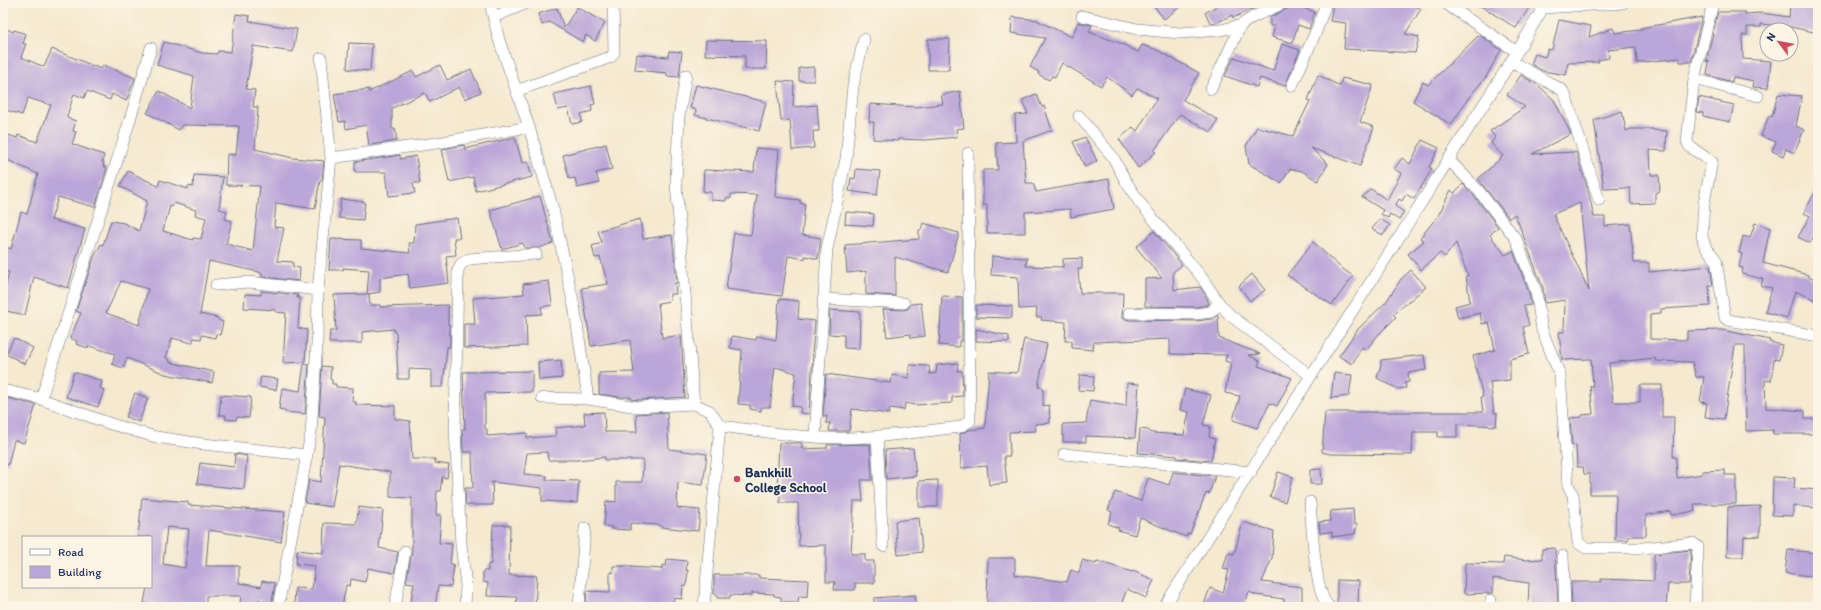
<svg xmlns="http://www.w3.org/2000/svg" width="1821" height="610" viewBox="0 0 1821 610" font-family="Itim,sans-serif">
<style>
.building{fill:#bba6d9;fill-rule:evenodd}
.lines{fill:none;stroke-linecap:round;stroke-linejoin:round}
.minor-casing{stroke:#677086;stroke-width:12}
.minor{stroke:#fff;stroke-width:11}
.poi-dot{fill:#d1495b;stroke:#fcf5e5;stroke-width:1.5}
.labels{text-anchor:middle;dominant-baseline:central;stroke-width:3.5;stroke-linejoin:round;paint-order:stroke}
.poi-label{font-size:13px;font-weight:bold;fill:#1b2f5e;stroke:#fcf5e5;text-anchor:start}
</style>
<rect width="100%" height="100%" fill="#fcf5e5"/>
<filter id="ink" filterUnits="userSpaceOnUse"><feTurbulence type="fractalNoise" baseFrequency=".025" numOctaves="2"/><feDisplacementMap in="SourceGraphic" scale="8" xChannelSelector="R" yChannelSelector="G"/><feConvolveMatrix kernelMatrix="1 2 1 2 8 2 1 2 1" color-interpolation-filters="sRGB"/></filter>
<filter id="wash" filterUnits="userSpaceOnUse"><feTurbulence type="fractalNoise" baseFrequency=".012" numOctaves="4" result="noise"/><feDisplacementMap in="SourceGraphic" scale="16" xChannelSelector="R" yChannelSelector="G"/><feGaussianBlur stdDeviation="0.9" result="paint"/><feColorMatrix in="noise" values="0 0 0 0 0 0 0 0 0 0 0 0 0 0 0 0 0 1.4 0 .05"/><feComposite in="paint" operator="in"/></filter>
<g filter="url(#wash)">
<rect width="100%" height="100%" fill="#f5e9cf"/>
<g id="blocks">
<path class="building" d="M1152,3H1185L1164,19Z
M1222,3H1265L1233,18L1232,15L1216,23L1211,24L1205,13Z
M1333,3H1412L1421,9L1405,34L1419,37L1415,53L1344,49L1346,23L1330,21Z
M1476,3H1532L1516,28Z
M1790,3H1818V33L1791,27L1761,24V27H1747V35H1742L1743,59L1771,61L1768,88L1753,87L1754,81L1733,77L1732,82L1707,75L1709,61L1706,62L1718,12H1745V14L1761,13L1789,17Z
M1290,5H1294L1315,12L1309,29L1298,25L1292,43L1272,37L1275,26H1270V17L1287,9Z
M577,7L605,23L595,41L586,35L583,42L549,22L542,25L538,14L557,8L564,28Z
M236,14L250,16L249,21L297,29L293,52L253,46L246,89L255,90L253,107H258L255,149L293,158L324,161L322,180H320L315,209L276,203L274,227L284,228L277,261L293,262V267L300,268L299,281L262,277V274L259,272L209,261L200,314L218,318V320L223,322L220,335L216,334L215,338L202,335L201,339L194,338L192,343L172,338L166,358L170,360L169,362L214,372L212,383L165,374L127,358L123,368L112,364L115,354L89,346L88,348L76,344L77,341L70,338L81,313L76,311L94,257L101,244L103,245L111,221L124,223L139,231L147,201L120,186L128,171L158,186L160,180L188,189V186L193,187L194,175L223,177L219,209L227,211L225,219L232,221L226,244L253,251L260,186L226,185L227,154L236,155L239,126L182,125L179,130L147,113L159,91L190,108L194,76L157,65L164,42L202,53L217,54L218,51L231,52ZM174,203L196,210L195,215L206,218L201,239L193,238V240L163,231L170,206L172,207ZM121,281L148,289L139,325L106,313Z
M1012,17L1038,20V21L1072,37L1078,22L1092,25L1089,32L1120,43L1138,52L1142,45L1155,49L1199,73L1183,100L1218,120L1211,132L1180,114L1154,151L1156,152L1138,168L1119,139L1133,127L1137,131L1157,98L1137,88L1132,95L1107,77L1101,86L1062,63L1055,77L1052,76L1049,80L1038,74L1039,72L1030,67L1045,38L1011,33Z
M1702,17L1691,62H1680V58L1637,63L1636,47L1608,50L1609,58L1598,60L1599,62L1568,63L1566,75L1543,71L1531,64L1535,54L1545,57L1548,49L1552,50L1559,20L1591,26L1589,37L1613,28L1615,33L1641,30V28Z
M3,27L13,32L14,30L26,34L23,44H26L21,57L44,67L52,49L101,69L103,65L135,78L126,101L112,94L110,100L87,91L84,98L74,94L67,116V118L76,121L73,131L76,132L72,144L104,155L102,162H104L103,166L107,168L95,207L58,197L51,220L85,229L68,288L34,277L25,315L6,311L7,306L4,305L5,298L3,297L9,272L3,270V255L6,247L11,249L21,212L27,214L38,174L3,158V133L17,138L18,135L37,142L51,105L28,98L22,115L3,109Z
M1479,35L1501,50L1486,77L1469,97L1451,125L1413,101L1423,82L1428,85Z
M928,39H950L949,70H928Z
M706,40L767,41L766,69H745V56L705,55Z
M349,43L372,44L370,71L347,69Z
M1282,44L1300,50L1285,86L1260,78L1257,87L1225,76L1234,57L1273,71Z
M669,51L682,52L679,77L667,76V73L635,70L637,54L668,57Z
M440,65L447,80L471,69L481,92L465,99L459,87L430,102L425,93L392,108V129H395L397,141L369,145L366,125L346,129L345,121L339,122L334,94L369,89V92L413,71L416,77Z
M814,67V81H799V68Z
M1318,75L1340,86L1342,78L1373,85L1360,122L1374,127L1360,166L1311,148L1328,164L1318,181L1302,171L1290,169L1281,183L1249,164L1246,146L1257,127L1293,136L1310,101L1308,100Z
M1521,75L1538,85L1554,100L1571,134L1532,154L1576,152L1588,190L1594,217H1605V226L1630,224L1634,263H1649V272L1710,266L1713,286H1709L1710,306L1661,309V313L1650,314V339L1687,340V331L1722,330L1770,340L1769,342L1782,345L1779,360L1774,359L1771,381L1765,380L1766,408L1805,411V419H1818V434H1773V430L1746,431L1745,345H1735L1724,419L1705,417L1707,403L1700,402L1704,377H1696L1692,362L1655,361V358L1609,363L1613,402H1640V385H1662V417H1674L1673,457H1676L1677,478L1702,474V471L1725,470V475H1736V504H1694L1695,511L1671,515L1670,511L1646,515V536H1628V540H1615L1616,494H1590V474H1584L1583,467H1577L1576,445L1572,446L1570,418L1582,417V415L1593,414L1590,386H1593L1591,359L1562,360L1559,332H1564L1565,300L1545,303L1543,288L1515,214L1509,218L1478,179L1503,156L1491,143L1495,137L1490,131L1525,107L1507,95ZM1580,203L1589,291L1553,214Z
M777,81L794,82L793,107L817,105L819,131H813L814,148L792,150L790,120L781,121Z
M696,85L766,102L759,131L695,115L696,110L690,108Z
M591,86L595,104L591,105L592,111L581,114L582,122L572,124L568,108L558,110L554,94Z
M960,91L964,128L956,129L957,137L926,140L898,139V141L873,139L874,122H869L870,104L916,107L943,104L941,95Z
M1036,94L1042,107L1044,106L1052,130L1023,141L1026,183H1033L1036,192L1109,179L1114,209L1071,217L1070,209L1025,212V233H987V205H983V170H998L996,143L1016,142L1015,115L1028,114L1022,100Z
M1778,94L1802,96L1796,126L1804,130L1794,153L1786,149L1783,156L1772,151L1776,142L1761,136L1769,116L1772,117Z
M1699,97L1734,105L1730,122L1703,116V113L1697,112Z
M1622,111L1626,131L1631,129H1653V130L1667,131L1666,151L1650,150L1651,175H1659L1660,191L1655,193V203L1631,204L1630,188L1604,189L1594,120Z
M515,137L522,163L528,162L532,177L476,191L473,177L449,182L442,149L464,145L465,149Z
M1085,137L1097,161L1085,167L1073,142Z
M1422,140L1439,148L1429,167L1432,169L1414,199L1406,194L1402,201L1399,199L1395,206L1404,212L1399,220L1390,214L1388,218L1381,214L1383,210L1362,197L1371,189L1387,200L1401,173L1394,169L1402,158L1410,164Z
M606,144L612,169L596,173L599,183L577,188L575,178L569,179L563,155Z
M756,148L779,150L775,197L800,200V203L805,204L802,235L821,238L818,259L805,256V259L788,256L782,296L726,289L734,233L751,235L757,195L731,194V198H726V201L711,200V192H703L704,170L754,172Z
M400,155V159L416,156L420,183H413L415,193L389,196L386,172H355V162Z
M856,169L880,171L877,195L849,191L851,178L855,179Z
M1463,184L1474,196L1498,227L1490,235L1505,255L1513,251L1529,293L1531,305L1524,306L1529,325L1523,327L1529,354L1510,359V380L1490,382L1494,413H1497L1496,426L1457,424V437H1438V432H1413L1412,455L1330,454L1322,452L1325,412H1483L1481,397H1483L1473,356L1495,350L1489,322L1482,324L1480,313L1458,318L1455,306L1470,302L1466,276H1468L1456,243L1445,257L1440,253L1421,270L1408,254L1424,241L1420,238L1438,216L1451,190L1454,193Z
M1818,186V228L1810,243L1798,237L1810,216L1804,213Z
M540,196L553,243L539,248H525L523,243L502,249L490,210Z
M341,199L365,202L363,220L339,218Z
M846,212L874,214L873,226L845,224Z
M457,218L460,238H454L456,255L446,256L449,283L410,288L408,274L380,278V292L368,294H369L370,305H380V307L448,305V325H450V347H447L443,387H431V370L409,369V379H398L396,332H394V329L362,332V343H329L330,331H336L334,295L367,294L369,270L343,268V270H329L331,239L361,240V248L410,253L409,243H414L415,224Z
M640,219L643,239L672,235L677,283H675L676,294H670V301L658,303L662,338L681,335L685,397L638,400L631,399V397H620L599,394V373L634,372L630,340L591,346L582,288L608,284L600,257L595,258L592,246L602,243L598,231Z
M1380,219L1390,225L1383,235L1372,229Z
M923,223L959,233L948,272L895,257V296L866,294V271L847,273L845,245L919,239V230H921Z
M1755,223L1770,228L1763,263L1808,275V277L1818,281V301L1795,291L1787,318L1765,312L1772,288L1761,286L1763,279L1742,274L1743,268L1739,267L1742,254L1739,253L1743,236L1750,238Z
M1154,231L1182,265L1173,272L1174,290L1200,287L1207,298L1209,304L1208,305L1196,307L1145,306V279L1162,278L1136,247Z
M1313,242L1340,267L1353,276L1332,305L1287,275Z
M992,256L1027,258L1026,266L1063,267V259L1082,258V269H1078L1080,293H1123L1122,318L1129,320L1196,321L1212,319L1218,315L1219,338L1260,354L1248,355L1260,361L1258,366L1292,378L1277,406L1270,403L1257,428L1233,420L1240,396L1225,393L1231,363L1225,361L1227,355L1170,354V339L1094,342L1093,350L1072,348V341H1065L1066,322L1041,320L1042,317H1036L1037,308L1019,309L1018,277L991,275Z
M1411,270L1426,287L1393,314L1396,317L1378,335L1366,350L1362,347L1352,364L1339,356L1358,329L1386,302L1401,279Z
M1252,274L1265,290L1250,301L1239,286Z
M549,281L552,305L541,307L542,314L526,315L527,346L464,348V324H475L473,298L524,294L523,284Z
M261,291L298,295L297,298H300L298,328L307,330L305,362L283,363L286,313L276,312V310L244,308L245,294L261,295Z
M942,296L962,297V341H959V347L939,345Z
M779,299L799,301L798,319L815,321L812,354L813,355L809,414L800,413L801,407L792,406L796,373L775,367L770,407H761V411L750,409V405L738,404L742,350L730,348L732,336L756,340L757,336L776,340Z
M921,303L925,336L911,338L910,334L887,337L883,309L904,310L908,309L911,304Z
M976,305L1012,306V318L976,317Z
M830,310L860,312L859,349L844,348V335L829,334Z
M976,329L1009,336V342L976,341Z
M14,338L33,348L25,364L6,354Z
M1024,339L1047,344L1038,387H1043V406L1049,405L1050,423L1035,424L1036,431L1009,432L1010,456H1004L1007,483L989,485L987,466L961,468L960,434L969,430L985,428L989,371L1017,373Z
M1424,355L1426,370L1408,373L1409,382L1405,383L1406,388L1398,389L1377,378L1381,365V360Z
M561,360L562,378L539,380L538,362Z
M958,363L957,371H962L963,396L952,397V403L915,405L905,403L904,410L890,408L889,414L852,409L849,431H829L830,423H826L827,416H823L826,374L891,383L892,375L909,378L910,365L929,366L930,374L936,373L937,365Z
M304,364L309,365L305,414L285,412V410L279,409L282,388L300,391Z
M322,366L331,367L330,379L332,380V384H336V387L353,388L352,402H356V405L395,406V419L410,421L412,459H435V463L449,465L447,478L442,477L440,491H437L436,515H441L439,543L452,544L450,564L454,565L451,587L438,586L435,607H410L414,583L406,582L412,552V498L390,497V472L339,464L332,507L305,503L309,480L321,482L325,417L319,416Z
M532,371V392L485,393V429H487V436L527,433V438L556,436L555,428L585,425L584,413L604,412L605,432H637L636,414L667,412L669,449L707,454L703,485L678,482L677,508L700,510L698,531L661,527L660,525L642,524L630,523V530L611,529L612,527L604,526L606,501L616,502V482H642L643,460H605V457L577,460H548L547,452L527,453L524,474L547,476L546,480L579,481L577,503L542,501V488L492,482L493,505H466L465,488H473L472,452H463L462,429H465L463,372Z
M74,372L102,381L100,388L104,390L98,407L66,397Z
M1334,373L1352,375L1349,396L1331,398Z
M1080,375L1094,376L1093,391L1078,390Z
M261,377L278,379L276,390L259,387Z
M1127,383L1139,384L1135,438L1086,436V442H1063V424L1086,423L1090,400L1126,406Z
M1185,389L1211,395L1203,425L1210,426L1209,437L1215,439L1211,461L1177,458V456L1138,453L1140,429L1148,430L1152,433L1184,435L1189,412L1180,410Z
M135,393L148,398L139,422L126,417Z
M221,395L251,397L249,418L237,417L236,420L225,419L226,415H219Z
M3,397L36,405L24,443L14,440L8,465H3Z
M779,443H802V449L827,448V445L870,444L872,480H861L863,501H854L851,554H865V561H874V583H855V590H834L835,582H826V545L799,546L798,503H780V490H777Z
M913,448L916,476L886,479L885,450Z
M235,454L247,456L244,489L197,484L200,463L234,467Z
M1321,469L1322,484H1310V470Z
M1173,472L1215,476L1209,494L1206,493L1190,534L1188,533L1186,537L1140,518L1135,535L1118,530L1119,528L1108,524L1112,512L1108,510L1115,492L1141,501L1148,478L1169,485Z
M1278,472L1293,477L1285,502L1270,497Z
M1773,477L1795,478L1794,488L1818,490V508L1793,506V516L1772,515Z
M938,480V507H919V481Z
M142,498L188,502V505L285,512L281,542L209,530L206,566H239V583L261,587L262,581L275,583L272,603L259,600L258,607H245V604L240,603L241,596H206V607H161L144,603L147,587H151V537H138ZM167,527L189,529L185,568L163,564Z
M1760,506V536L1744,537L1743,557H1727L1728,507Z
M359,507L383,510L379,548L398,552L394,573L368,568L365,582L351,579L350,586L346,585L342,607H294L295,588L312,589L315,566L296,564L297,550L323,553L324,523L356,524Z
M1353,509L1354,524H1357L1355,534L1332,537V532L1320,533L1319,522L1330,521L1331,511Z
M919,518L922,552L898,555L895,521Z
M1243,522L1274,531L1272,558L1262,582L1302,587V607H1284V599L1256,595L1249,592L1243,607H1203L1210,588L1223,593L1229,570L1223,569L1228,553L1234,554Z
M493,525H510L509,575L537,576L535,607H516L517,597L487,596L488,583L483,582V571H488V564H491Z
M1555,548L1558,607H1528L1529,583L1493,578V593L1464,594L1465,563L1503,564L1504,557L1526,560L1542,559V549Z
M1691,550L1689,584H1668L1666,607H1572L1571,582H1601V579L1654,581V554Z
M1788,550L1818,553V577L1785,573Z
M988,558H1015V575L1067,582L1071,570L1079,573L1082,560L1096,564L1097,561L1132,572L1133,571L1154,580L1146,598L1127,589L1120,607H1044L1024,604V607H987Z
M667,559L687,561L686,570H688L686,587L683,586L682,599L674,598L673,607H626L586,603L587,591L610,592V572L613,573V566H631V567L662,569V565L666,566Z
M714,575H759V578L808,580L807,597L799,596L798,602H781V597L774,596V594L752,593V596L730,595V598H717V594H714Z
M1337,580L1359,581L1358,606L1337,605Z
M915,595L916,607H874V598Z"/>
</g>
</g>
<g filter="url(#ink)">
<use href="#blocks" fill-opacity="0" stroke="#677086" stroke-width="1"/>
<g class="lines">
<defs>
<path id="minor" d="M490,3L499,40L529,127L553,209L575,311L588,399
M1445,3L1517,52
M1713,3L1694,79L1687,141L1689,146L1712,162L1704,203L1702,236L1705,246L1716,260L1725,318L1728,320L1818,336
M1543,8L1623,3
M1082,16L1137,29L1180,33L1221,30L1241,25L1253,17L1284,3
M494,17L527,3
M1511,61L1562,90L1566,97L1599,200
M686,75L679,116L676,183L694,404
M1694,79L1758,96
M1292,86L1317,29L1326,3
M1211,89L1241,25
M516,91L611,57L614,53L613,3
M1079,116L1113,157L1125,180L1140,203L1200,275L1219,303L1231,316L1311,376
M331,158L443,142L529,127
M1448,159L1479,191L1516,239L1536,291L1542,330L1560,375L1568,485L1573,495L1578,543L1586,548H1643L1693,543L1698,547L1695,607
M216,285L248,282L318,290
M823,299L904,303
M1129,313L1196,314L1211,312L1219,303
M3,390L41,399L111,424L156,437L203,444L307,455
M542,398L588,399L638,407L694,404L710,411L720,426L704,607
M41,399L129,123L151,48
M720,426C762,431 806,439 848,438C886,437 923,431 960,427L970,421L968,153
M815,436L827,249L846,159L853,86L864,39
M877,436L883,546
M1064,454L1251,472
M1310,502C1312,521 1314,598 1330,607
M1563,556L1565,607
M278,607L311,433L317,343L318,290L331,158L321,58
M395,607L405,551
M465,607L466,585L461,544L455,429L458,270L461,264L469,259L536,254
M579,607L585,528
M1164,607L1517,52L1546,3
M1490,607L1491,600"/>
</defs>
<use href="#minor" class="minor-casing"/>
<use href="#minor" class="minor"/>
</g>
</g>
<circle class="poi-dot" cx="737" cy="479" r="4"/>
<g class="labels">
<g class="poi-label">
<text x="745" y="472">Bankhill<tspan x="745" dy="15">College School</tspan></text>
</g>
</g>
<rect width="1821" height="610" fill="none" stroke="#fcf5e5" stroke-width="16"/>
<rect x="22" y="536" width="130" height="52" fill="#fcf5e5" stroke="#a2a6af"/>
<rect x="30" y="549" width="20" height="6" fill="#ffffff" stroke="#a2a6af"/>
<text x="58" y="556" font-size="12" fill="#1b2f5e">Road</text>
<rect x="30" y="566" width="20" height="12" fill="#bba6d9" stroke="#a2a6af"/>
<text x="58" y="576" font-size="12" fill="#1b2f5e">Building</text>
<g transform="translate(1779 42) rotate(302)"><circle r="19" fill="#fcf5e5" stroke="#a2a6af"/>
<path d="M0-3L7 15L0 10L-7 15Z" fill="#d1495b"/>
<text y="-6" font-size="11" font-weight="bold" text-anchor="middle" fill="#1b2f5e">N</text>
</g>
</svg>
